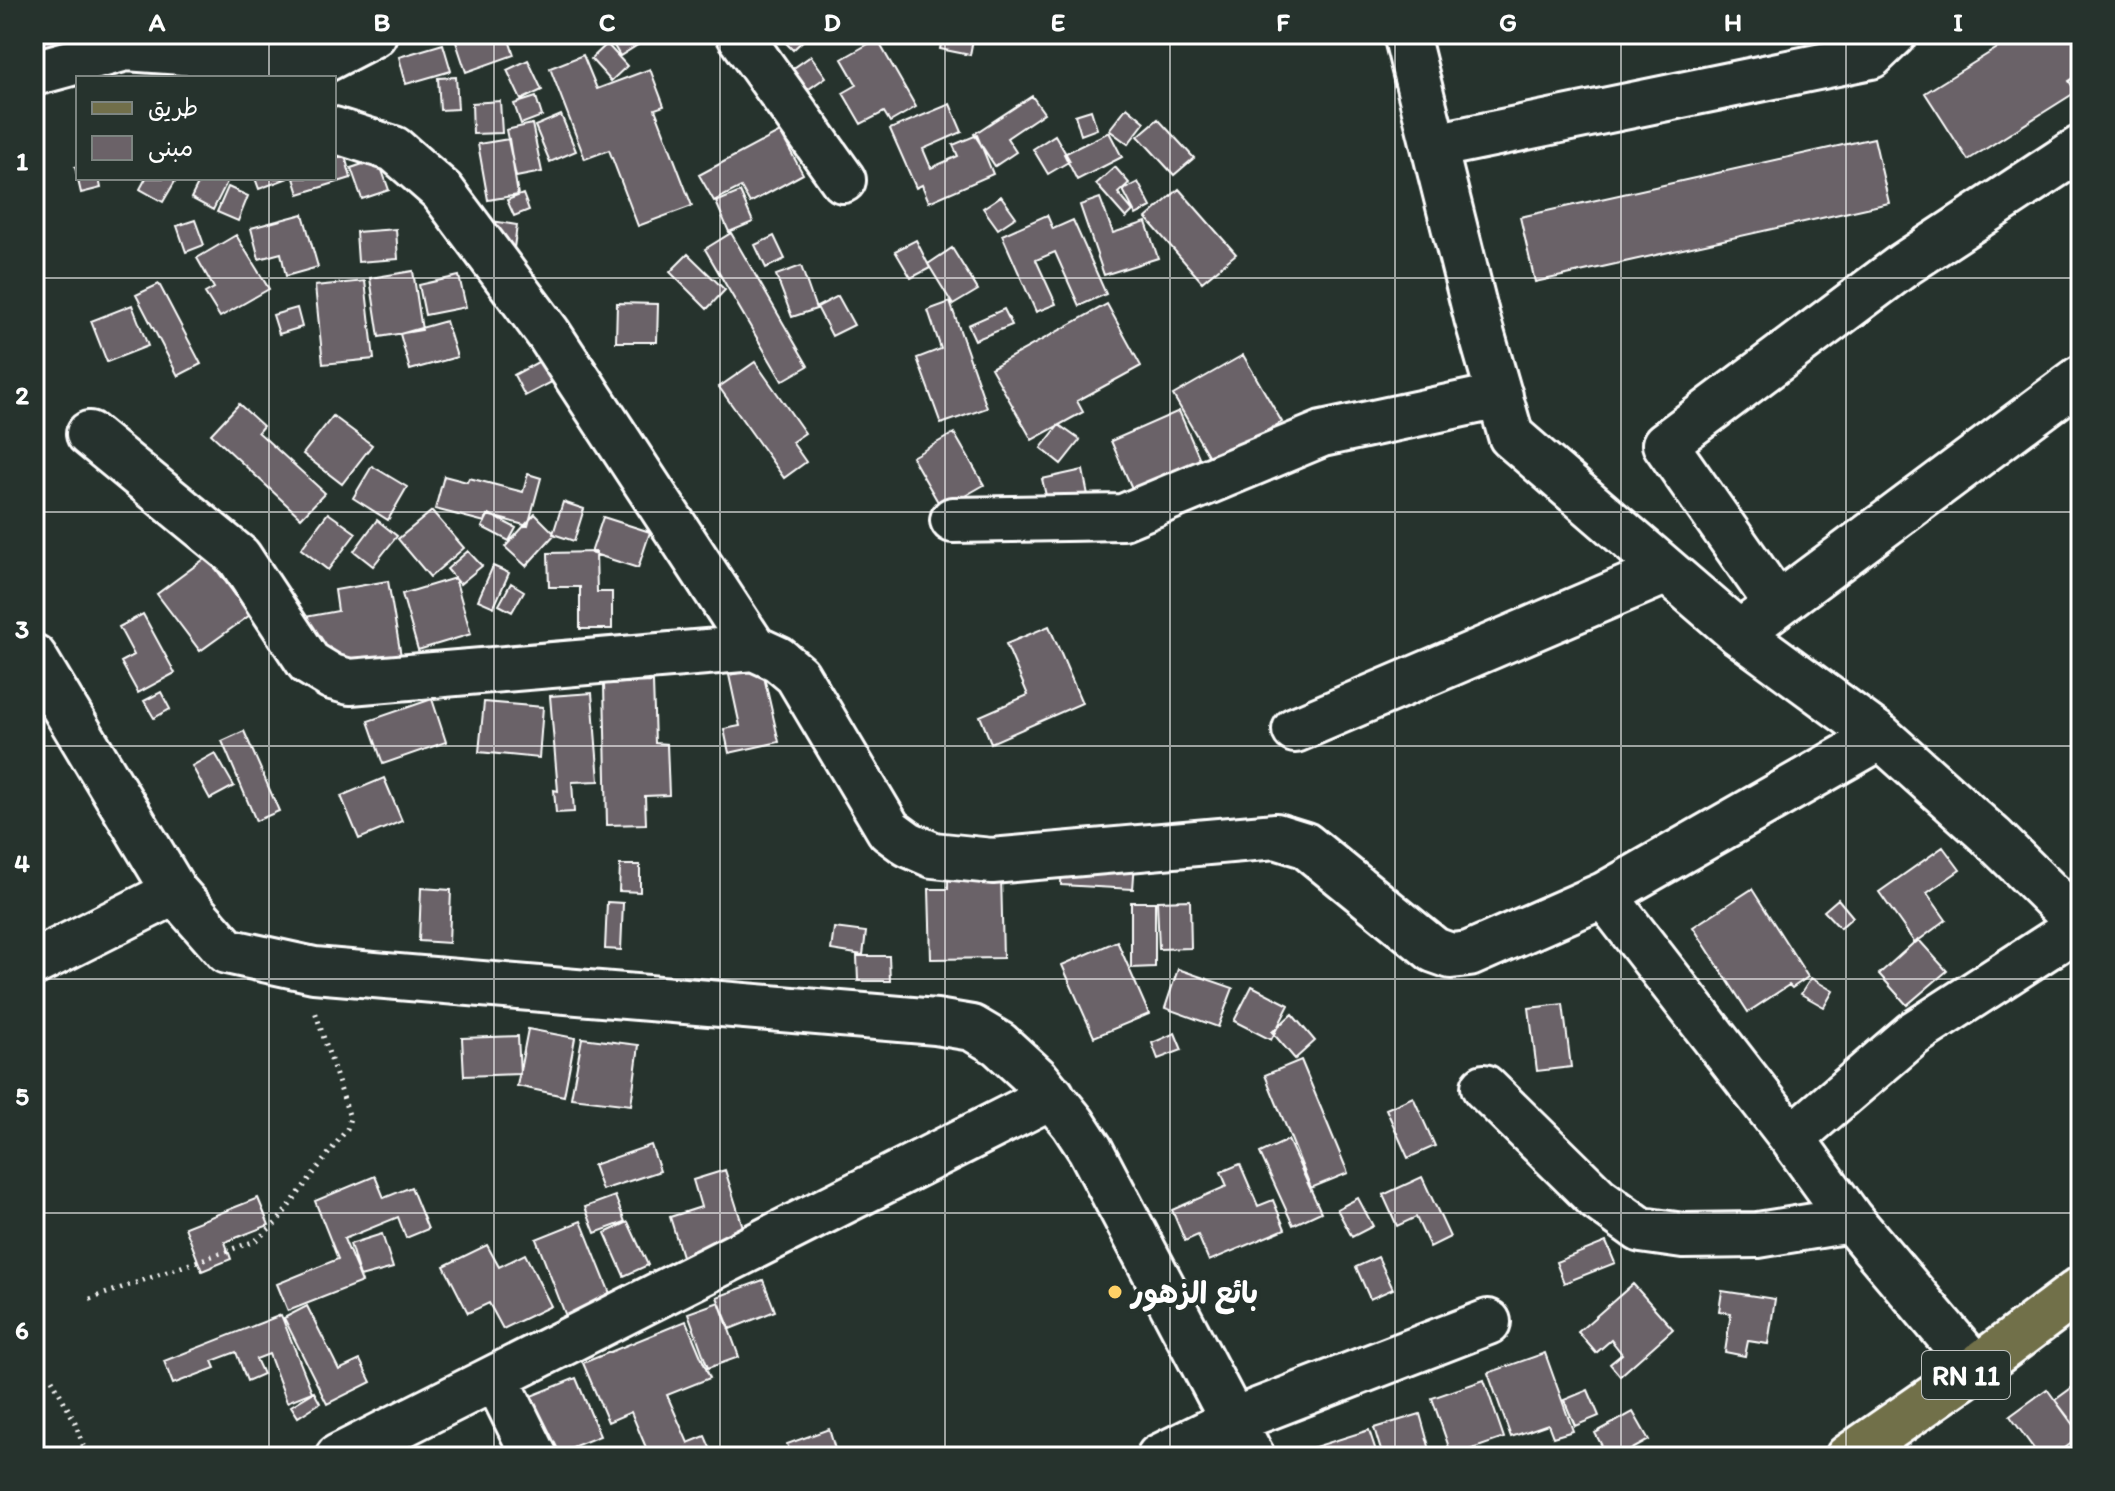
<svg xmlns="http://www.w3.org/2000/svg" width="2115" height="1491" viewBox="0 0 2115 1491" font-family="Itim,'Playpen Sans Arabic',sans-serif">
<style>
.building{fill:#6b6268;stroke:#fff;stroke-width:2}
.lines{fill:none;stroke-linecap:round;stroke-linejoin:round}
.minor-casing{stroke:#fff;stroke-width:50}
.major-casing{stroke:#fff;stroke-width:50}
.path{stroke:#fff;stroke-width:5;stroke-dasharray:2 6;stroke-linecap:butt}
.minor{stroke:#26332d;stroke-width:44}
.major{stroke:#716f4a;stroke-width:44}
.grid{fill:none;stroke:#fff;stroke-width:2;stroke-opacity:0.55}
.poi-dot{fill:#ffd166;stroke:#26332d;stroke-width:3}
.labels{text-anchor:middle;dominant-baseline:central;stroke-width:8;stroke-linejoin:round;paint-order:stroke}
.shield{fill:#26332d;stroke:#bec2c0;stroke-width:2}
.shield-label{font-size:28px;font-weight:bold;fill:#fff}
.poi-label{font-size:30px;font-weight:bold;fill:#fff;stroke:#26332d;text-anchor:start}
.neatline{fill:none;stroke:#fff;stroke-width:3}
.grid-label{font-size:26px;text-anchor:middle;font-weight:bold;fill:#fff}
</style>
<rect width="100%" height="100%" fill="#26332d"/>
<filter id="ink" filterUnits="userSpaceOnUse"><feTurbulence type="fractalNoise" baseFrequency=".0125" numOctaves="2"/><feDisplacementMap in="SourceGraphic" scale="16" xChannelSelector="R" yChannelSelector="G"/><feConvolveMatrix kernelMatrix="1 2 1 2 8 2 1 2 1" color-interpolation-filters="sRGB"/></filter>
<g filter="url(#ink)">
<path class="building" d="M34,34H63L67,42L34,60Z
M458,34H507L514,55L466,72L454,36Z
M607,34H639L644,41L620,56Z
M777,34H810L793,50Z
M943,34H974L970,55L940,49Z
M2020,34H2081V73L2069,81L2076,92L1968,160L1925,93Z
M877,39L916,107L890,122L884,112L861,124L843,93L857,85L842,59Z
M443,44L451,71L406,84L399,57Z
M607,44L627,66L611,81L591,59Z
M583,55L597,89L650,69L664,106L655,109L692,206L638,226L609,150L585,159L550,68Z
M811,56L826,77L803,93L788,72Z
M528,60L542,90L521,100L507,70Z
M456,77L458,109L440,110L438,78Z
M1032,96L1044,113L1007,138L1016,152L995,166L974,134Z
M536,97L542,116L521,124L514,104Z
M500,101L502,133L473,134L472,103Z
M950,104L962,132L923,149L931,168L958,156L953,145L977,135L993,174L929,202L922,185L916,188L890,129Z
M1127,107L1145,122L1128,144L1109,130Z
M1091,110L1097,129L1081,135L1075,115Z
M561,115L576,151L550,162L535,126Z
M1158,119L1194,158L1174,175L1138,136Z
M532,124L542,172L516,177L506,130Z
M780,132L803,174L750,203L741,187L714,201L699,175Z
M1109,132L1122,157L1077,180L1064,154Z
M1055,135L1070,161L1048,174L1033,149Z
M1874,138L1889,203L1535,282L1520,217Z
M509,139L518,195L488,200L478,144Z
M345,156L351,178L299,194L294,178H334V159Z
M378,159L389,190L362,199L351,168Z
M78,166V178H99L101,188L81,193L75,167Z
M1115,167L1129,183L1118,193L1133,211L1126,218L1096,184Z
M146,178H177L163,202L140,189Z
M201,178H229L213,210L191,198Z
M255,178H288L259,189Z
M1138,182L1151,207L1136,215L1123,190Z
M228,187L248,196L238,221L217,212Z
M1179,189L1236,254L1202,282L1146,218Z
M740,192L753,222L729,232L716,202Z
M523,194L529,210L514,216L507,200Z
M1001,196L1016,217L998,229L983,208Z
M1100,198L1113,233L1146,222L1158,258L1104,275L1080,205Z
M303,214L318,267L286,276L281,253L259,259L251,228Z
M1047,215L1053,229L1073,220L1106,294L1079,306L1055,252L1036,260L1056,304L1036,312L1002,235Z
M195,220L204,245L186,252L177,226Z
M492,221L517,225L514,248L488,244Z
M396,229L398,259L358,262L356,232Z
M731,233L808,366L782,381L705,249Z
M236,235L269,289L220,317L205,293L214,288L197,258Z
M774,236L785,259L766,268L755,245Z
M916,240L930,268L911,278L895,251Z
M952,248L978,290L953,305L928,264Z
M688,254L725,290L707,309L670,272Z
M801,266L816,309L792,317L776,275Z
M413,271L422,330L379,337L370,278Z
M459,276L466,307L425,315L419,285Z
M365,281L374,359L323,364L315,286Z
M159,284L201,364L178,376L136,295Z
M838,296L854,325L832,336L817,307Z
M950,302L987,408L941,424L917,358L941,349L928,310Z
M617,303L658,304L657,342H616Z
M1107,304L1141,366L1077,401L1083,412L1032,440L991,368Z
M132,305L148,346L107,362L91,321Z
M297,308L302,327L279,334L273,315Z
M1004,309L1012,325L975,340L968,325Z
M446,321L457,357L410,370L400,334Z
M560,350L571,372L525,396L514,375Z
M1243,355L1282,422L1212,462L1173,395Z
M755,362L805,433L792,442L806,462L784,478L719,387Z
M239,404L263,426L258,432L325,493L301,518L211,434Z
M1179,411L1202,464L1134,493L1111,441Z
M333,416L372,445L342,484L303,454Z
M1059,425L1080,440L1061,464L1041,448Z
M954,433L984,485L942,509L912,457Z
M372,466L407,487L388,520L353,498Z
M1083,470L1089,500L1049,508L1042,479Z
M528,474L541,478L528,526L487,515L485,522L435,509L444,476L467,482L469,478L523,492Z
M563,502L584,509L574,541L553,534Z
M432,511L464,548L430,577L398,539Z
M328,513L356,533L328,570L301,549Z
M489,514L516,528L509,541L482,527Z
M535,514L555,534L526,566L505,547Z
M603,517L650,532L638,568L591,553Z
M377,520L397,536L373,566L354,551Z
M468,551L482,566L460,584L447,569Z
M596,552L597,592H612V629H580V587H549L548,553Z
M207,557L250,615L200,651L157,594Z
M493,566L509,573L494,607L478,600Z
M455,578L471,634L418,650L402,594Z
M388,581L405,679L322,662L300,618L338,611L335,590Z
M511,583L524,591L512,612L499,605Z
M143,614L175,673L138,693L121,662L134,655L119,627Z
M1049,626L1082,703L991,743L980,716L1028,695L1006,644Z
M762,668L779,742L729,753L724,729L740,726L729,675Z
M653,682L655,743L667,744L669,795L645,796L646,824L607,825L604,684Z
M161,692L170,709L154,718L144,701Z
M592,693L599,781L572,782L574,812L556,813L554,790L558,791L550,696Z
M432,699L446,742L383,764L368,721Z
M484,702L543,707L539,758L479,752Z
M244,731L279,811L256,821L222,741Z
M215,753L234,786L210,799L192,766Z
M384,778L402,821L359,839L341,796Z
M1943,847L1960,870L1927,893L1946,920L1915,943L1879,892Z
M1062,859L1135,862L1133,889L1061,885Z
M620,865H640V892L619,891Z
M1001,874L1003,958L931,959L929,889H948V875Z
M421,888L451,890L449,943L419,941Z
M1752,889L1808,977L1792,988L1789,985L1748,1012L1693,927Z
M1838,899L1853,917L1840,928L1824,911Z
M1190,900L1191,948L1159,949L1157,901Z
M607,902L623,903L621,950L605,949Z
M1131,902H1155V967L1131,968Z
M834,928L866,932L863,955L831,950Z
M1918,939L1947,971L1907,1005L1879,974Z
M1117,941L1149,1014L1094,1037L1062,965Z
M857,956H889L890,981H858Z
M1178,969L1233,988L1218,1027L1165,1008Z
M1811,978L1833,991L1824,1007L1801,994Z
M1252,986L1289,1005L1271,1040L1234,1021Z
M1563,1004L1571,1067L1537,1071L1529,1008Z
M1292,1014L1315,1041L1295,1059L1272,1032Z
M528,1029L575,1038L564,1096L517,1086Z
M1175,1033L1182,1050L1158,1059L1152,1043Z
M518,1036L520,1074L464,1076L462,1038Z
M582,1038L639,1045L631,1105L571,1098Z
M1301,1060L1348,1173L1311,1188L1265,1075Z
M1413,1097L1435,1146L1408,1158L1386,1109Z
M1288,1140L1321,1212L1293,1225L1260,1153Z
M651,1145L660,1171L602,1190L593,1165Z
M1240,1164L1258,1206L1273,1200L1285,1229L1209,1261L1198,1235L1185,1241L1172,1210L1227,1186L1221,1172Z
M725,1170L749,1246L685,1266L670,1217L701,1207L693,1180Z
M375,1176L384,1198L411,1187L428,1229L406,1238L398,1217L344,1239L362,1282L288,1311L277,1284L338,1259L315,1201Z
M1422,1177L1450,1237L1430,1247L1416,1217L1397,1226L1383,1195Z
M615,1196L625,1222L595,1233L585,1207Z
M258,1198L269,1225L225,1242L231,1259L202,1271L185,1227Z
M1358,1198L1373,1226L1352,1237L1337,1209Z
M581,1221L617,1311L567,1319L536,1239Z
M628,1222L648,1265L624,1276L605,1233Z
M382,1234L393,1268L360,1277L350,1244Z
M1606,1242L1615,1263L1564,1283L1556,1262Z
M487,1245L499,1267L525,1254L551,1306L503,1329L489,1303L468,1313L444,1266Z
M1378,1257L1393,1289L1370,1299L1356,1267Z
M763,1280L775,1311L730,1329L717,1297Z
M1633,1284L1673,1329L1620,1376L1610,1364L1622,1354L1611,1340L1596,1353L1578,1332Z
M1722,1291L1775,1299L1768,1344L1748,1341L1745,1356L1725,1352L1731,1313L1719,1311Z
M719,1302L739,1357L708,1368L688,1313Z
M307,1306L339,1370L360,1360L371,1382L327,1404L284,1318Z
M281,1315L312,1392L287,1402L269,1354L256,1359L263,1374L247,1381L236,1352L212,1361L215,1368L173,1384L164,1361Z
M686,1321L710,1378L667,1395L688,1443L705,1436L714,1457H650L631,1412L608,1422L583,1363Z
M1545,1353L1573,1431L1553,1437L1548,1424L1511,1437L1488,1373Z
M576,1378L600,1436L555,1454L531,1396Z
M1484,1380L1504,1438L1452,1456L1432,1398Z
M2081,1381V1434L2055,1400Z
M2047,1389L2081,1436L2053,1457H2040L2010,1416Z
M1588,1390L1599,1416L1575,1426L1564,1400Z
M314,1392L320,1403L298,1417L291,1406Z
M1633,1412L1649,1440L1618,1457H1608L1595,1433Z
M1420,1414L1432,1457H1383L1374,1428Z
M829,1429L835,1449L811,1457H792L787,1444Z
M1369,1430L1378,1457H1308L1305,1450Z
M479,1449L482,1457H457Z"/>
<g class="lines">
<defs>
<path id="minor" d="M739,34L843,180
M1406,34L1477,318L1511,436L1739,633L1881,737L1992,837L2081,925
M34,73L126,48L320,62L374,34
M334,130L394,149L442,191L548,333L754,648
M1434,146L1871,56L1894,34
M89,434L239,557L309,663L332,677L350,682L754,648L778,659L797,675L889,830L908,844L933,855L992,861L1276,836L1305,845L1434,950L1451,956L1469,954L1604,895L1881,737
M953,520L1123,517L1322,434L1500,396
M1777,604L1665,444L1905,264L2081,148
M1753,623L2081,378
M34,657L175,892L227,951L314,970L936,1022L972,1028L999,1044L1037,1079L1073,1123L1090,1149L1252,1457
M1295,730L1667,571
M1604,895L1792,1138L1851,1220L1976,1368
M34,963L175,892
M1484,1087L1598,1199L1641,1230L1683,1236L1758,1235L1851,1220
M1792,1138L1913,1034L2081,925
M496,1378L535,1457
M338,1457L1052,1096
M1159,1457L1234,1420L1488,1322"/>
<path id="major" d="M1848,1457L1976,1368L2081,1289"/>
</defs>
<use href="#minor" class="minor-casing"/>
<use href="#major" class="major-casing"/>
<path class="path" d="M90,1299L255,1241L277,1222L347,1129L350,1118L315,1011
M52,1379L75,1422L87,1457"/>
<use href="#minor" class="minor"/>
<use href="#major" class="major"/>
</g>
</g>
<path class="grid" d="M269,34V78M494,34V1457M720,34V1457M945,34V1457M1170,34V1457M1395,34V1457M1621,34V1457M1846,34V1457M269,178V1457M34,278H2081M34,512H2081M34,746H2081M34,979H2081M34,1213H2081"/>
<circle class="poi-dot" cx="1115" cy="1292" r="8"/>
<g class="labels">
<rect class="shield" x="1922" y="1351" width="88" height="48" rx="6"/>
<g class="shield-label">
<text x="1966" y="1375">RN 11</text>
</g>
<g class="poi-label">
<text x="1131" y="1292">بائع الزهور</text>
</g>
</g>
<rect width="2115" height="1491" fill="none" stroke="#26332d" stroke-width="88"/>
<rect x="76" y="76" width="260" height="104" fill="#26332d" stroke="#7d8581" stroke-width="2"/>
<rect x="92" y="102" width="40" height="12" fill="#716f4a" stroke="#7d8581" stroke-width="2"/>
<text x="148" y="116" font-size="24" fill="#ffffff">طريق</text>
<rect x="92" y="136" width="40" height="24" fill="#6b6268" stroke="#7d8581" stroke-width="2"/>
<text x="148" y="156" font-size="24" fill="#ffffff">مبنى</text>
<rect x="44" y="44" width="2027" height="1403" class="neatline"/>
<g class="grid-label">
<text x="157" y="31">A</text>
<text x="382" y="31">B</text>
<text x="607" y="31">C</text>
<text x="832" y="31">D</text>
<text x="1058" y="31">E</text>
<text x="1283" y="31">F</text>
<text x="1508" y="31">G</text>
<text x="1733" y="31">H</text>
<text x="1958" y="31">I</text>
<text x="22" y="170">1</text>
<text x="22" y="404">2</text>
<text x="22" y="638">3</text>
<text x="22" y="872">4</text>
<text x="22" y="1105">5</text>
<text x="22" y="1339">6</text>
</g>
</svg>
